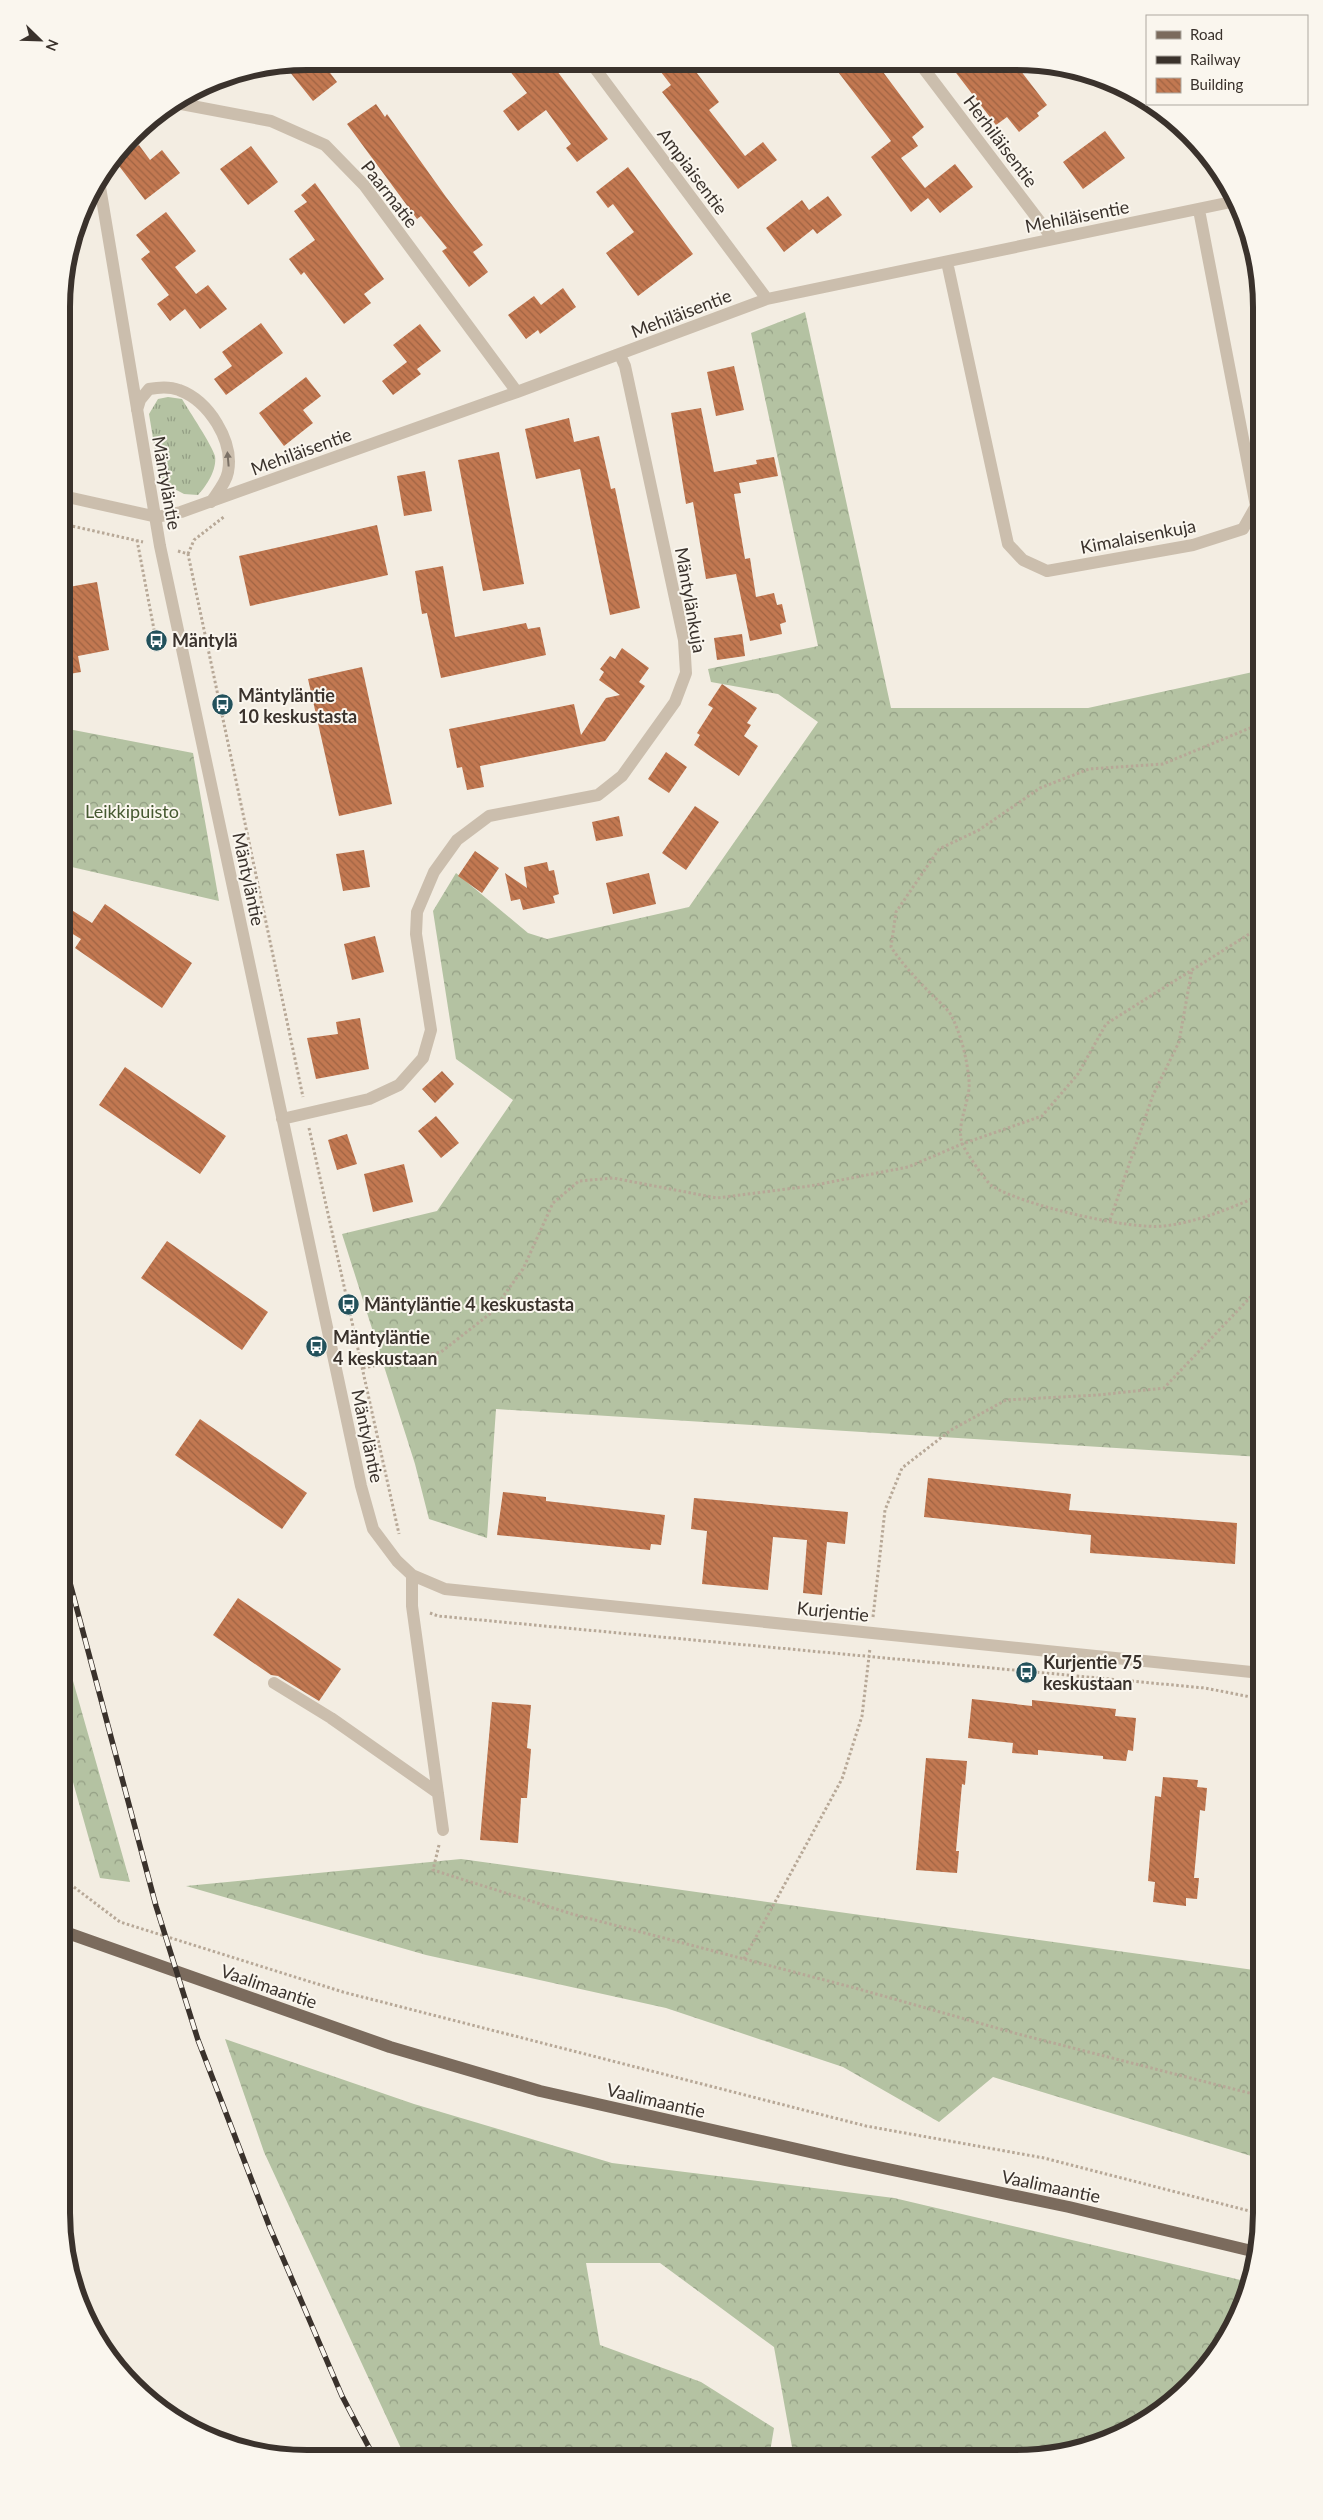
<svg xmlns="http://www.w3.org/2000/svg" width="1323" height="2520" viewBox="0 0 1323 2520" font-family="Lato,sans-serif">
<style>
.grass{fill:url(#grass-tufts)}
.forest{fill:url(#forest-crowns)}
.building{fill:url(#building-back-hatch)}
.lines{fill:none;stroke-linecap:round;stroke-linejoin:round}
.path{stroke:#b7a897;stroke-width:3;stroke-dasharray:2.5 2.5;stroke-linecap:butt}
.minor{stroke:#cbbead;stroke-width:12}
.major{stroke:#7b6b5d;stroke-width:12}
.rail-casing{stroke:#3a322c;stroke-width:5.5}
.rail{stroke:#faf6ee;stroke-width:4;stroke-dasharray:11;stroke-linecap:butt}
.oneway{fill:#7b7166}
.labels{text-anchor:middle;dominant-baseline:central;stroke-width:4;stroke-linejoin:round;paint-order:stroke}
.street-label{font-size:18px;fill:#3a322c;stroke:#faf6ee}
.poi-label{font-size:18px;font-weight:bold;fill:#3a322c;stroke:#faf6ee;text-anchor:start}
.park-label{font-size:18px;fill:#455830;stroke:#faf6ee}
.rim{fill:none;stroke:#3a322c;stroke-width:6}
</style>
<defs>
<pattern id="grass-tufts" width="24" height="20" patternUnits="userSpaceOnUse" patternTransform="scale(1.25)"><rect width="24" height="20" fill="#b4c2a2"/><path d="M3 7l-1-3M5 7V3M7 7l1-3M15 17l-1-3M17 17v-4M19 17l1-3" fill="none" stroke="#939e84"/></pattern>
<pattern id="forest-crowns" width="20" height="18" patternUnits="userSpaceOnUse" patternTransform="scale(1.25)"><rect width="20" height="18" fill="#b4c2a2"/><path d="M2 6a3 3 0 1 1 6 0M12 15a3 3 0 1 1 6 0" fill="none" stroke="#939e84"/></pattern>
<pattern id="building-back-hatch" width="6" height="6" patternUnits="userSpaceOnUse" patternTransform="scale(1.25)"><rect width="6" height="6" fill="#c27851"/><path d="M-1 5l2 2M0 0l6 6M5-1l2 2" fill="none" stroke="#9f6343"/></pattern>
</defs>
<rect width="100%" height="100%" fill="#f3ede2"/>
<path class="grass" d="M168,397L182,399C189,411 212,445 215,456C217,470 207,485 198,495L184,494L169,486L159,475L149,414L158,399Z"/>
<path class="forest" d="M805,312L891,708H1088L1262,670L1261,1457L496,1409L487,1538L429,1519L415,1464L342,1234L437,1211L513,1100L456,1059L433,911L456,873L528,933L547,939L689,907L818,722L778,694L711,682L708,669L818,646L751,333Z
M63,728L193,753L219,901L63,865Z
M62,1642L130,1882L100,1878L62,1743Z
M461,1859L1261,1971V2159L993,2077L939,2122L843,2067L666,2008L426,1955L186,1886Z
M225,2039L414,2104L612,2163L894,2198L1249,2282L1243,2307L1211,2363L1153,2417L1095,2446L1016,2459L794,2458L774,2347L660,2263H586L600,2345L701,2382L774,2428L769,2458L405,2457L264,2152Z"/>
<path class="building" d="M307,61H321L337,82L313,101L285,66Z
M519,63H551L608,139L577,162L566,148L571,144L546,110L518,131L503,111L527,93L509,70Z
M654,63L690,64L719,102L709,110L745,156L763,142L777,160L738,189L662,92L671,85Z
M832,64L878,65L886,76L924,127L912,137L918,146L901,158L925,188L955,164L973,187L940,213L928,198L911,212L871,157L891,141Z
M950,65L1017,66L1047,105L1037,113L1039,116L1019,132L1007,117L996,125Z
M376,104L385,117L387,114L446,197L483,245L473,252L488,272L469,287L442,251L447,248L421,216L417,219L347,124Z
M1105,131L1125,158L1083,189L1063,162Z
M139,145L150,160L162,150L180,173L145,200L116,162Z
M251,146L278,182L248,205L220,169Z
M628,167L693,254L638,296L606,253L634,232L613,204L608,208L596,192Z
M315,183L384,279L364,294L371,303L344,324L304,272L301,275L289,259L315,240L294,211L307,202L301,195Z
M828,196L842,215L817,234L813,229L784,252L766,228L802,200L809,210Z
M166,212L196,251L175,267L196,294L208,285L227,309L200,329L185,309L170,321L157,304L169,295L141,259L150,252L136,235Z
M563,288L576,307L540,334L538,330L526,339L508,315L534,296L541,305Z
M261,323L283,353L226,395L214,379L232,366L222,352Z
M420,324L441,351L417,369L421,374L393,395L382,381L407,362L393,345Z
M734,366L744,410L716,416L707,372Z
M306,377L321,396L303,410L313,423L284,446L259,413Z
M701,408L714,472L757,464L756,460L774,457L778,476L739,483L741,493L734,494L745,559L750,558L756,597L774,593L777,605L782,604L786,622L780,624L782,634L750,641L736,574L706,579L693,502L686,504L671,413Z
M569,418L574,442L599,436L611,489L615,488L640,608L610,615L580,469L536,479L525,429Z
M499,452L524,584L483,591L458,460Z
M425,471L432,511L404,516L397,476Z
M377,525L388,575L250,606L239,556Z
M443,566L455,637L526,623L528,629L540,627L546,655L441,678L427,613L422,614L415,571Z
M97,582L109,650L78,656L81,672L63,675V588Z
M742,634L745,656L717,660L714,638Z
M622,648L649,668L639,682L645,686L605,741L480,766L484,787L467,790L462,767L457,768L449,729L574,704L581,735L606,698L620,695L599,680L604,672L600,669L610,656L615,659Z
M362,667L392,804L339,816L308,679Z
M722,684L757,708L747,723L751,725L744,736L758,746L739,776L694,745L700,735L697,733L713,708L708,705Z
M666,752L687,767L669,793L648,779Z
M695,806L719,822L686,870L662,853Z
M619,816L623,836L596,841L592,822Z
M364,850L370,887L343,891L336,854Z
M475,851L499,868L482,893L458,876Z
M547,862L549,871L554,870L559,894L553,896L555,903L523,910L520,899L511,901L505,873L527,888L524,867Z
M649,873L656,904L613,914L606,883Z
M105,904L192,963L162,1008L75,948L81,939L63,928V921L70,909L92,923Z
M375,936L384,972L352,980L344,944Z
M360,1018L369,1069L316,1079L307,1038L338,1034L336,1022Z
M125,1067L226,1136L200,1174L99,1105Z
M442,1071L454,1084L435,1103L422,1089Z
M436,1116L459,1143L441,1158L418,1131Z
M347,1134L357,1164L337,1170L328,1140Z
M404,1164L413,1202L373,1212L364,1174Z
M167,1241L268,1312L242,1350L141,1278Z
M200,1419L307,1493L282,1529L175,1455Z
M928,1478L1071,1494L1069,1510L1237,1523L1235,1564L1090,1553L1091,1535L924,1517Z
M503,1492L546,1497V1501L665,1515L661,1545L651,1544L650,1550L497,1535Z
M694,1498L848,1512L845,1544L827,1542L822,1595L803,1593L807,1540L773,1537L768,1590L702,1584L707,1531L691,1529Z
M238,1598L341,1669L319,1701L278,1676L271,1675L213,1635Z
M972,1699L1032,1706V1700L1116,1709L1115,1716L1136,1718L1133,1751L1128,1750L1126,1761L1103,1759V1756L1038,1750V1755L1012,1753L1013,1743L968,1738Z
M492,1702L531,1705L527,1748L531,1749L527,1798H521L518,1843L480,1840Z
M926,1758L967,1761L965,1785L962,1784L956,1851H959L957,1873L916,1870Z
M1163,1777L1198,1780L1197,1787L1207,1788L1205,1811L1200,1810L1194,1878H1199L1197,1899L1186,1898V1906L1153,1902L1155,1882L1148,1881L1155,1796L1161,1797Z"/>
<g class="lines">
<path class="path" d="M63,524L143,542
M137,540L156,640
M178,551L188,554L303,1097
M188,554L194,540L225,516
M309,1128L399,1534
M1261,1195C1231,1208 1198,1222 1164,1226C1129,1230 1022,1205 992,1186C987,1183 964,1150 962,1143C956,1122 971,1101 969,1080C967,1059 961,1034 951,1015C946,1007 937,1000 930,993C916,978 902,964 891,947L896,912L939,849L979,830L1040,788L1089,769L1163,764L1262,723
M1110,1220L1153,1095L1179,1042L1192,969
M363,1368L441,1352L491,1313L523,1269L553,1203L579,1181L613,1178L717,1198L810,1186L908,1167L962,1144L1042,1116L1078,1074L1106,1024L1262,926
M430,1613L438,1616L1205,1688L1261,1699
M873,1617L885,1510L902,1468L951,1430L1006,1400L1098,1395L1164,1388L1261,1286
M439,1845L433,1870L572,1914L855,1988L1018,2034L1261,2096
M62,1878L120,1922L343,1992L866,2126L1044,2158L1261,2214
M744,1959L842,1779L862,1716L870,1648"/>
<path class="minor" d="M591,63L767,299
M921,65L1053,239
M176,103L271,121L325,145L364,185L517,392
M99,181L160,546L361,1486L373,1529L397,1561L412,1575L445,1589L1261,1673
M947,262L1008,544L1023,560L1047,571L1193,545L1243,529L1256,506L1199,210
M137,410L140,400L149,389C159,387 169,386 179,390C209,401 234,441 228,472C226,483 217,493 211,502
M63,496L157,517L181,512L517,392L767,299L1236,201
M282,1119L369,1099L399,1085L423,1058L431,1030L416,934L417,912L434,872L457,840L489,816L598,795L622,776L675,702L686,673L684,640L625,366L620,355
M412,1575V1606L443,1830
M274,1683L331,1718L438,1793"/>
<path class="major" d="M62,1931L390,2047L540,2091L845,2160L1069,2207L1256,2252"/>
<defs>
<path id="rail" d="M62,1553L156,1906L198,2040L270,2228L342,2396L374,2457"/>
</defs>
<use href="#rail" class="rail-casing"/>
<use href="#rail" class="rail"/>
</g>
<defs><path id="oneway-solid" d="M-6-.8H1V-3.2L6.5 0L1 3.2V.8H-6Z" transform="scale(1.25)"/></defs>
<use class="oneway" href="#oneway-solid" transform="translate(228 459) rotate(-95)"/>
<defs>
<symbol id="bus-disc" viewBox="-11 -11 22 22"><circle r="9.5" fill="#22515b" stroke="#faf6ee"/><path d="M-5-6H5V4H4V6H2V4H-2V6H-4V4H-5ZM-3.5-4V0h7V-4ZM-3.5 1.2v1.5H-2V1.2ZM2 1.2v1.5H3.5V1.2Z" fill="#fff"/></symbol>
</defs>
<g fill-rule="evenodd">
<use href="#bus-disc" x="144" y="628" width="25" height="25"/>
<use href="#bus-disc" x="210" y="692" width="25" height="25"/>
<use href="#bus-disc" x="336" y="1292" width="25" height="25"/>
<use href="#bus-disc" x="304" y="1334" width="25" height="25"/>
<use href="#bus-disc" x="1014" y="1660" width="25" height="25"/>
</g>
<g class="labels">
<g class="street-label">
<text transform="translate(1001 141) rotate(53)">Herhiläisentie</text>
<text transform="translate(693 171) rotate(53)">Ampiaisentie</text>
<text transform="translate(390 194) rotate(52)">Paarmatie</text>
<text transform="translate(1077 216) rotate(-11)">Mehiläisentie</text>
<text transform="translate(681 313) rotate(-21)">Mehiläisentie</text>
<text transform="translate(301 451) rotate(-20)">Mehiläisentie</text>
<text transform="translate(167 483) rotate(80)">Mäntyläntie</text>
<text transform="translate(1138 536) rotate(-11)">Kimalaisenkuja</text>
<text transform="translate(691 600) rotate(80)">Mäntylänkuja</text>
<text transform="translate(249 879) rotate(78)">Mäntyläntie</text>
<text transform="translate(368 1436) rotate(78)">Mäntyläntie</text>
<text transform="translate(833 1611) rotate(6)">Kurjentie</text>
<text transform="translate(269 1986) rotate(19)">Vaalimaantie</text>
<text transform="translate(656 2100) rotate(13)">Vaalimaantie</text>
<text transform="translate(1051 2186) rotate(12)">Vaalimaantie</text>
</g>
<g class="poi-label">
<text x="172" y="640">Mäntylä</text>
<text x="238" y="695">Mäntyläntie<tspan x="238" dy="21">10 keskustasta</tspan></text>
<text x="364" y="1304">Mäntyläntie 4 keskustasta</text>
<text x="333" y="1337">Mäntyläntie<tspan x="333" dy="21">4 keskustaan</tspan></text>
<text x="1043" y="1662">Kurjentie 75<tspan x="1043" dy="21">keskustaan</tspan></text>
</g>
<g class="park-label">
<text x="132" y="811">Leikkipuisto</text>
</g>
</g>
<path d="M0 0H1323V2520H0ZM307 70H1016A237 237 0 0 1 1253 307V2213A237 237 0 0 1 1016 2450H307A237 237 0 0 1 70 2213V307A237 237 0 0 1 307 70Z" fill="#faf6ee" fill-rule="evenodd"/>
<path class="rim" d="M307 70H1016A237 237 0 0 1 1253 307V2213A237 237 0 0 1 1016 2450H307A237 237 0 0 1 70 2213V307A237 237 0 0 1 307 70Z"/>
<rect x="1146" y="15" width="162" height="90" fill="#faf6ee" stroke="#ada8a0"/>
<rect x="1156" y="31" width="25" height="8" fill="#7b6b5d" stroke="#ada8a0"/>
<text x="1190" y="40" font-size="15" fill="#3a322c">Road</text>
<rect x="1156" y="56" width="25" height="8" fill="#3a322c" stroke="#ada8a0"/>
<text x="1190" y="65" font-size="15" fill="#3a322c">Railway</text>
<rect x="1156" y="78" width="25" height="15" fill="url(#building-back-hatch)" stroke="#ada8a0"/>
<text x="1190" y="90" font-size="15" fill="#3a322c">Building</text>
<g transform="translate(40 40) rotate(113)" stroke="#faf6ee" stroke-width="4" paint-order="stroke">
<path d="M0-4L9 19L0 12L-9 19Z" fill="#3a322c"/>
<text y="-8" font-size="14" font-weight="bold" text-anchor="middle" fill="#3a322c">N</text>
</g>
</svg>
